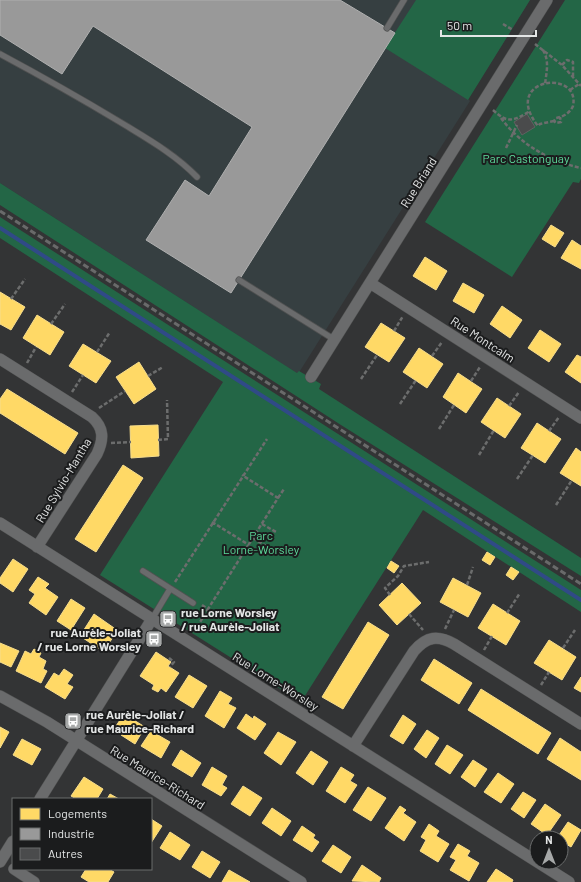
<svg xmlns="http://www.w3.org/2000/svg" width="581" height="882" viewBox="0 0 581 882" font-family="Barlow,sans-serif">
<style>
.built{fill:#363f41}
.green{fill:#236646}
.homes{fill:#ffd966;stroke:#f7dd8c}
.industry{fill:#999;stroke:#b0b0b0}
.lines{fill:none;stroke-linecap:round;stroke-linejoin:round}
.stream{stroke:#304a87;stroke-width:4}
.building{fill:#4a4b4c;stroke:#606161}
.lane-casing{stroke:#505151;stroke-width:7}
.street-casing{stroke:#505151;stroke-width:12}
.path{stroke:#6c6d6d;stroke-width:2.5;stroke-dasharray:4 2;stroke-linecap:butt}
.lane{stroke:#6a6b6c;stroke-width:5.5}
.street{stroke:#6a6b6c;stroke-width:11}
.rail{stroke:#696a6a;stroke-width:3;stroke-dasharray:6 3;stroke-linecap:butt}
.labels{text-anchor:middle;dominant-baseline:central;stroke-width:4;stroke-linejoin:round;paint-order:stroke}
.park-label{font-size:12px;fill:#5ddc9c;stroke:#1b1c1d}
.street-label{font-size:12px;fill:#e4e6e6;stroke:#1b1c1d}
.poi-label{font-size:12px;font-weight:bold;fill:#e4e6e6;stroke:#1b1c1d;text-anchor:start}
</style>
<rect width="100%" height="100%" fill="#333435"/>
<path class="built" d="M0,0H530L468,99L470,101L298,374L0,183Z"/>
<path class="green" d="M416,0H530L468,100L385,48Z
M565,0H581V179L579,183L573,182L512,277L425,222Z
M0,183L297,373L299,371L321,384L319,389L581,558V576L341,425L0,205Z
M0,217L581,590V612L423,510L301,702L100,575L223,382L0,238Z"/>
<path class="homes" d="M551,225L564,233L555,247L542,239Z
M572,240L581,246V269L561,258Z
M425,257L447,271L436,290L413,276Z
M463,283L484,295L474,313L453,301Z
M0,292L25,307L11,330L0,324Z
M502,306L522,320L510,338L490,324Z
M37,315L64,332L50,355L23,338Z
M381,323L405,338L389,362L365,347Z
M540,330L561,344L549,362L528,348Z
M83,344L111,361L96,383L69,366Z
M419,348L443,364L427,388L403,372Z
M577,355L581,357V383L565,372Z
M139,362L156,389L134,404L116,377Z
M458,373L482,389L466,413L443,397Z
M7,389L78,433L65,454L0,413V399Z
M497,398L521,414L505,438L481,422Z
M537,423L561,439L545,463L521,448Z
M158,425L159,456L131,458L130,426Z
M576,448L581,452V486L560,473Z
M123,465L143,478L96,552L75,539Z
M487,552L495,557L490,565L482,560Z
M13,559L28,569L13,592L0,583V578Z
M391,561L399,566L394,573L387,568Z
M511,567L519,572L513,580L506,575Z
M38,577L49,584L45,588L58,597L46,615L29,603L35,594L29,590Z
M453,578L481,593L468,617L440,602Z
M402,583L421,603L397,625L379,605Z
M71,599L85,608L71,630L57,621Z
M493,604L520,621L506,645L478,628Z
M94,614L117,630L104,652L80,636Z
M368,622L389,635L343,709L322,697Z
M549,640L576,657L562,680L534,663Z
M0,643L19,651L11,667L0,662Z
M34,649L41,653L39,657L46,661L43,669L47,671L41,683L16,671L25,651L31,654Z
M156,652L171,662L168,666L179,673L166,692L161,688L158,692L152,689L154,685L140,676Z
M434,659L472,683L459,704L421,680Z
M64,669L73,675L67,684L73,687L65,699L45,687L54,673L59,676Z
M189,675L207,686L193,708L175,697Z
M581,677V692L574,688Z
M481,689L551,733L538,754L468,710Z
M220,691L232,698L228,704L236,708L224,728L205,716Z
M124,714L145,727L135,744L121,735L123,731L116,726Z
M246,714L253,719L254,716L266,724L255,740L237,728Z
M403,715L416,724L403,744L390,736Z
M0,727L9,732L0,748Z
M427,730L439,738L426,758L414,749Z
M151,731L170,742L161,758L141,746Z
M278,732L296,742L281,765L264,753Z
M560,738L581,752V780L547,759Z
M22,739L41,749L32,765L13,755Z
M447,745L463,755L450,774L435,764Z
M181,750L201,763L192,777L172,765Z
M311,751L328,762L313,785L296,773Z
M473,760L487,769L475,787L461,777Z
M212,767L227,776L222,785L227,788L221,796L202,785Z
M341,767L354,775L350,781L357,785L345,803L326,791Z
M498,773L514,784L501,803L484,792Z
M84,777L103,789L97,799H76L71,796Z
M243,786L262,798L250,816L231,804Z
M368,787L386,798L371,821L353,810Z
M523,792L536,800L524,818L511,809Z
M110,794L119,799H107Z
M545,804L561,815L547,835L531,824Z
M400,806L406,810L403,813L416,822L404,841L385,828Z
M272,808L291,821L281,836L262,823Z
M151,819L162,826L151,843Z
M568,822L581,830L571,847L561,841V838H557Z
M429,824L439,831L436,836L449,844L438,862L420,851L426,840L421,837Z
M302,826L315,835L313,838L319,842L312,852L293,840Z
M170,832L190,845L180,860L160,848Z
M458,844L470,851L467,856L479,863L469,881L450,870L456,860L450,857Z
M333,845L351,857L341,873L322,861Z
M202,851L220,862L210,878L192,867Z
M362,865L381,878L379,882L352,881Z
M86,869H109L114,872L108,882H89L81,877Z
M496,869L513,880L512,882H487Z
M229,870L250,882H222Z"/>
<path class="industry" d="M0,0H340L395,33L231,293L146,240L185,180L209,196L252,127L93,26L62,74L0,35Z"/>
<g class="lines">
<path class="stream" d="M0,228L581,600"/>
</g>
<path class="building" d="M527,114L535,127L522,135L514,122Z"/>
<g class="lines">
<defs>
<path id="lane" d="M387,28L404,0
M0,54C41,76 80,98 120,122C146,138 175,154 197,177
M239,280L335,340
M143,571L193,603
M152,619L170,589"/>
<path id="street" d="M370,283L581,418
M0,359L92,417C104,428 104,439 97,454L37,547
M311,377L547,0
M0,523L569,882
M0,696L47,722L301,882
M353,746L414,651C427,636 438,635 454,644L581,724
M40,799L152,619
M0,862L13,841
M14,869L34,882"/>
</defs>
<use href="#lane" class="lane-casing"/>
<use href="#street" class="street-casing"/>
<path class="path" d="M503,24L513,30
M535,44L562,65L581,86
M543,50C550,62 546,73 545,85
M562,65L567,60L573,62V76
M570,90L579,84
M493,110C508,124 513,121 530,111
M501,118C520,144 549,161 581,168
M554,121L540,124L538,126C500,78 581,68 573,106C570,113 563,117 556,118L554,121L556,123L561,122L560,117
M506,148L517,125
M11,299L25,279
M51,324L65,304
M394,331L403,316
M97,352L110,332
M432,356L442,342
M27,363L36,347
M148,376L163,367
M361,379L377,355
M471,381L480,367
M72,392L83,375
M400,404L416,380
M509,406L519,392
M99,408L125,391
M439,429L454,405
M549,431L559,417
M158,440L168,439L167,400
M111,443L131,442
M479,455L494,430
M517,479L533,455
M278,498L284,489
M556,505L572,480
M212,522L249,545
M262,524L276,532
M253,538L266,546
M175,582L267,439
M467,585L473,567
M390,595L385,588L398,576L404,566L429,562
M202,605L208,609L278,498L242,475
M507,613L520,593
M409,614L423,630
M445,629L454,610
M194,632L208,609
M563,648L575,630
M484,650L492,636
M169,658L174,662L170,667
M541,685L549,672"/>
<use href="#lane" class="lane"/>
<use href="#street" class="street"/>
<path class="rail" d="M0,211L581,584"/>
</g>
<defs>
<symbol id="bus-square" viewBox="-11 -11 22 22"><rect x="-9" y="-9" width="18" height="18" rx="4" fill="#a6a8a8" stroke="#1b1c1d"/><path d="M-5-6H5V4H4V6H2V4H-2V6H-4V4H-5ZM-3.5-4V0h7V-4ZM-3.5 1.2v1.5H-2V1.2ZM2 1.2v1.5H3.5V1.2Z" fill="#fff"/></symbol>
</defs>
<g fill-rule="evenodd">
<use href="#bus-square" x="158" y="609" width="20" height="20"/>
<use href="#bus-square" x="144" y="629" width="20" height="20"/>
<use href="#bus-square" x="63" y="711" width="20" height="20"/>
</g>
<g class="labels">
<g class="park-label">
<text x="526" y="158">Parc Castonguay</text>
<text x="261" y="535">Parc<tspan x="261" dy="14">Lorne-Worsley</tspan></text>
</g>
<g class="street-label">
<text transform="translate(418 182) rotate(-58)">Rue Briand</text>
<text transform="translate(483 339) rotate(33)">Rue Montcalm</text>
<text transform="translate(63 480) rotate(-59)">Rue Sylvio-Mantha</text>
<text transform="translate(276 681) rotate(32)">Rue Lorne-Worsley</text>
<text transform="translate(158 777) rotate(32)">Rue Maurice-Richard</text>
</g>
<g class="poi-label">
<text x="181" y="612">rue Lorne Worsley<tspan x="181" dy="14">/ rue Aurèle-Joliat</tspan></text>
<text x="141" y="632" text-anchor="end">rue Aurèle-Joliat<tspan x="141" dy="14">/ rue Lorne Worsley</tspan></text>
<text x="86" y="714">rue Aurèle-Joliat /<tspan x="86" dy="14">rue Maurice-Richard</tspan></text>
</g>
</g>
<rect x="12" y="798" width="140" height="72" fill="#1b1c1d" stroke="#6b6d6d"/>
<rect x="20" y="808" width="20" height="12" fill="#ffd966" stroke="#6b6d6d"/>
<text x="48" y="818" font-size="12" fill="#e4e6e6">Logements</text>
<rect x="20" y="828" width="20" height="12" fill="#999999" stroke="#6b6d6d"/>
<text x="48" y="838" font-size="12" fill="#e4e6e6">Industrie</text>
<rect x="20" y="848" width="20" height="12" fill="#4a4b4c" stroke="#6b6d6d"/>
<text x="48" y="858" font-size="12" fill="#e4e6e6">Autres</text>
<g transform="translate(549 850)"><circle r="19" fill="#1b1c1d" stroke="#6b6d6d"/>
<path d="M0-3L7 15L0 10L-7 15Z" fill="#a6a8a8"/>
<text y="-6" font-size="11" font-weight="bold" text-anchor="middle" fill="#e4e6e6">N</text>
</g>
<path d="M441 30v6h95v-6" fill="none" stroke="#e4e6e6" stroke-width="2"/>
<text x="447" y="30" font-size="12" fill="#e4e6e6" stroke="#1b1c1d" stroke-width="3" paint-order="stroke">50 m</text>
</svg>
